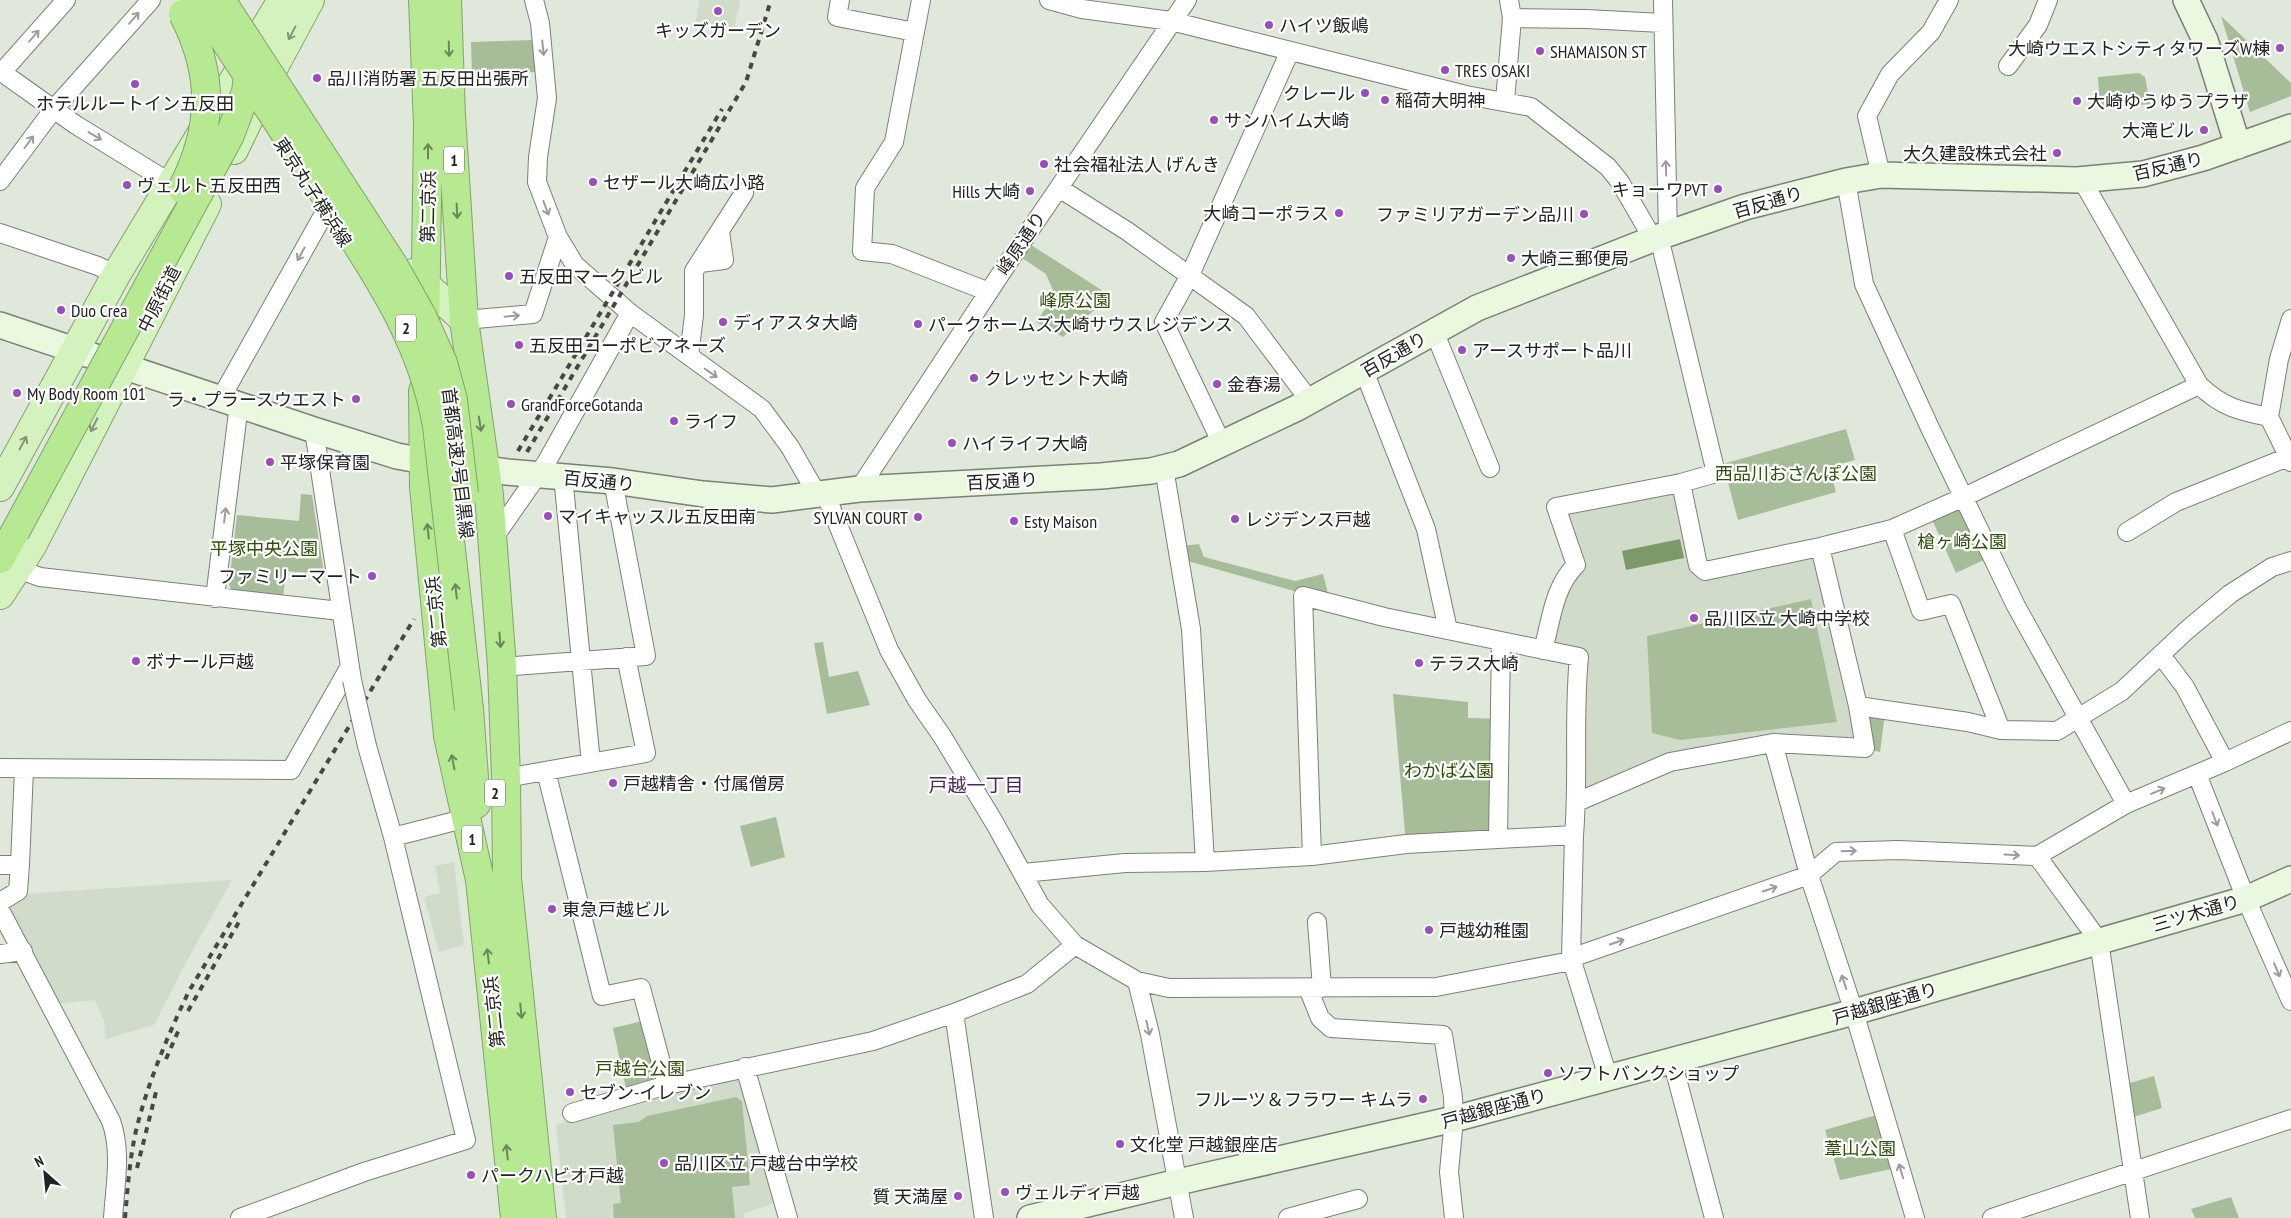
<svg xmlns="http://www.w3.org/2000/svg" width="2291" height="1218" viewBox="0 0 2291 1218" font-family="'PT Sans Narrow','Noto Sans JP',sans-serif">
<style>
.built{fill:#d0dbc9}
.green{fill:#a7bc99}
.water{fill:#7d9869}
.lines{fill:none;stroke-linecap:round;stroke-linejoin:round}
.street-casing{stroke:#7b8177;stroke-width:20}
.secondary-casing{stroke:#7b8177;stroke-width:28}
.primary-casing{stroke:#82a46a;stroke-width:30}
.highway-casing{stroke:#82a46a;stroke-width:30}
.street{stroke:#fff;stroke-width:18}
.secondary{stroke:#e9f8de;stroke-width:25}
.primary{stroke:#d4f2be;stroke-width:28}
.highway{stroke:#b7e992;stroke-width:28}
.rail{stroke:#454843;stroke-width:4;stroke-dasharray:6 6;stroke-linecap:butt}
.street-bridge-casing{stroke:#7b8177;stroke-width:20;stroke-linecap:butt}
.highway-bridge-casing{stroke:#82a46a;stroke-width:30;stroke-linecap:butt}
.street-bridge{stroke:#fff;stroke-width:18}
.highway-bridge{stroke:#b7e992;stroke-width:28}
.oneway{stroke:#9b9c9b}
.oneway2{stroke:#839577}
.oneway3{stroke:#6c8659}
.poi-dot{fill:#994dbf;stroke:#fff;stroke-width:2}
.labels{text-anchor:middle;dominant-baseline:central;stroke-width:4.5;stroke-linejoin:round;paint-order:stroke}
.shield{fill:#fff;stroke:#646663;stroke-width:1}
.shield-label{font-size:16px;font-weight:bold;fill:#212420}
.poi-label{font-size:18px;fill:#212420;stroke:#fff;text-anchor:start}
.street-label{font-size:18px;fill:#212420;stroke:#fff}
.park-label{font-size:18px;fill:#2e5008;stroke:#fff}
.neighbourhood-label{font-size:19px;fill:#4c275f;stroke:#fff}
</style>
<rect width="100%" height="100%" fill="#e0e7db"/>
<path class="built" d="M699,0H740L734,31L696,22Z
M1673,488L1692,559L1687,565L1699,579L1816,553L1859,736L1855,744L1778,738L1594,790L1584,788L1585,655L1549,647L1571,576L1563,514Z
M454,862L464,945L439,952L424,897L440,893L435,866Z
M232,880L189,957L154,1025L106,1039L104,1020L95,1000L54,1004L3,905L23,894Z
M741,1073L778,1202L744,1213V1218H566L556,1125L581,1115Z"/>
<path class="green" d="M2221,16L2291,83V96L2250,112Z
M535,40V72L472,76L471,42Z
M2139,73L2145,77L2150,104L2100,109L2098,77Z
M1028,243L1111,296L1063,337L1036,322L1055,295L1046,274L1019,256Z
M1846,429L1855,460L1829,467L1836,492L1738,520L1723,464Z
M301,494L312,495L324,574L286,571L283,598L231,591L229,584L237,515L299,521Z
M1959,502L1990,557L1956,573L1930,515Z
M1199,544L1204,557L1295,581L1323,574L1330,601L1184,560L1182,546Z
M1811,599L1837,722L1680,740L1652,733L1647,636Z
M823,642L829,677L858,671L870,705L827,714L814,643Z
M1393,694L1468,702V718L1499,719L1498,839L1406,844Z
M1862,710L1885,714L1880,752L1870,750Z
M776,817L785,857L751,867L740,826Z
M647,1020L664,1083L627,1093L613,1028Z
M2154,1076L2162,1108L2127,1119L2123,1085Z
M736,1097L742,1101L750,1185L732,1187L735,1218H614L613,1204L621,1203L613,1125L639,1122L647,1116Z
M1880,1114L1896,1168L1840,1180L1825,1130Z
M2231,1197L2239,1218H2195L2191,1209Z"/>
<path class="water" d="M1680,539L1684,558L1626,570L1622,551Z"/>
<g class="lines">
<defs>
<path id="street" d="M534,0L540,23L547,98L538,157L537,182L558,237L575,265L630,313L762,409L790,447L817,494
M840,0L837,17L915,32
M921,0L894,142L865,188L862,251L892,254L989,292
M1049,0L1082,9L1171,21L1466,95L1531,107L1608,167L1620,182L1653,239
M1663,0L1668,234
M1512,18L1586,19L1662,23
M2008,66L2038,25L2048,0
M0,71L76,125L172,184
M2,72L66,0
M1505,101L1512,18L1509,0
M1881,175L1867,116L1890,74L1931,32L1949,0
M2082,180L2199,385C2222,407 2239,411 2269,417
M0,181L53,110L151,0
M1846,181L1864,284L1930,428L2016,606L2126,804
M1059,188L1127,231L1246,316L1310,401
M0,233L98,266L116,275
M1659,237L1716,473L1681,483L1698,565L1705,571L1820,547L1892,529L1964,497L2199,385
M700,263L724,260L720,231
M2291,319L2279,359L2269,417L2291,462
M464,320L533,314L558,237
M1434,331L1490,468
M689,356L694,315V271L744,193
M1364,371L1426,529L1448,630
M221,398L325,212
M314,430L352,680
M1222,444L1164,322L1190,275L1290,51
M1164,468L1191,629L1205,862
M563,476L591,763
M859,489L1017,249L1187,0
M825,493L889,650L917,700L942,736L994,822L1040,905L1075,945L1137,981L1169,988L1436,987L1571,961
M1892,529L1921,611L1951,604L2001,730
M2127,532L2176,502L2288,457
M493,539L546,463L630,313
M18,569L40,577L340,611
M215,598L239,404
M1543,650C1551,621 1554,586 1576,565L1556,507L1681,483
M2167,663L2185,687L2225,762
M502,667L646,656L613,481
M1858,706L1968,722L2001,730L2057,731L2122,691L2187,630L2230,594L2272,567L2291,561
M1773,743L1809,875L1854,1012L1915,1218
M0,768L291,770L349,668
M546,771L602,996L641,988L667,1085
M2197,774L2246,899L2291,1001
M506,778L646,753L626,657
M1577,802L1670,762L1773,743L1865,748L1858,706L1820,547
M393,837L467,818
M1498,839L1501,642
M1312,856L1303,596L1384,617L1579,657C1573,716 1579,776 1574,835
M2037,856L2099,941L2140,1218
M0,865H20L18,891L0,902
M20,865L24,769
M1023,873L1125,863L1205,862L1312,856L1406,844L1574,835L1571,958L1608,1077
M0,910L111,1121C122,1151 115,1186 113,1218
M1317,922L1322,988
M0,954L23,951
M1571,958L1809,875L1836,852L1898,850L2037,856L2126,804L2225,762L2291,731
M1137,981L1150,1034L1184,1218
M1308,988L1320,1018L1331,1028L1443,1035L1453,1097L1454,1119L1449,1172L1454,1218
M954,1013L984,1218
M1672,1060L1714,1218
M745,1067L788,1218
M572,1113L667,1085L873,1041L954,1013L1027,984L1075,945
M240,1218L364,1172L466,1140L393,837L367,746
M1288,1218L1358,1199
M1992,1218L2291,1119"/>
<path id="secondary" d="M2186,0L2205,40L2238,146
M0,325L314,430L397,456L424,461L507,472L613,481L703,494L772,500L859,489L1101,476L1151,471L1179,464L1297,408L1477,308L1653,239L1745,207L1846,181L1881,175L2077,180L2143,174L2203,158L2291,127
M1030,1218L1178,1182L1454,1119L1854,1012L2246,899L2291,879"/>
<path id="primary" d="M234,150L274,67L310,0
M413,273L464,320
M0,487L116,275L282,0
M0,595L32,546L207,204"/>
<path id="highway" d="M423,0L428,124L425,333
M447,0L451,115L464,320L489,495L502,667L506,778L507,878L542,1218
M423,391L424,487L448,736L480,880L515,1218
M0,559L15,532
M469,709L476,804"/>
</defs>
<use href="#street" class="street-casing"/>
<use href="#secondary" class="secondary-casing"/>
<use href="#primary" class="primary-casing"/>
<use href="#highway" class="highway-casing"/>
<use href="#street" class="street"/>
<use href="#secondary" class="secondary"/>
<use href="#primary" class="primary"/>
<use href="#highway" class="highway"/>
<path class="rail" d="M518,451L722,109
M527,452L746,82L771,0
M188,1011L240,920
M166,1059L180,1027
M137,1168L157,1088
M125,1218C128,1185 130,1151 139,1119C151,1075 169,1033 189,991L414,619"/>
<defs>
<path id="street-bridge" d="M352,680L367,746"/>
<path id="highway-bridge" d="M198,0C239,61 278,123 318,184C368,262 421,333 437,426L469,709
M221,0L394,266L421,314L443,363L453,400L464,494
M182,189C213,129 215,75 183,14
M15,532L230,135L246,92L249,68"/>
</defs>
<use href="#street-bridge" class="street-bridge-casing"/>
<use href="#highway-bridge" class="highway-bridge-casing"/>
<use href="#street-bridge" class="street-bridge"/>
<use href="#highway-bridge" class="highway-bridge"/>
</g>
<defs><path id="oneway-shaft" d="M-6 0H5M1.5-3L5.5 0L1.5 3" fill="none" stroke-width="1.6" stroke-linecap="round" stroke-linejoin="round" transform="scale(1.25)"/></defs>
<g class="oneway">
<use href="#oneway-shaft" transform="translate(134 18) rotate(-49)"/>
<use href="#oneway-shaft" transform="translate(34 36) rotate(-49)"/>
<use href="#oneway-shaft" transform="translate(543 48) rotate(84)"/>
<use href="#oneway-shaft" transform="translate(95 136) rotate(31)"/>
<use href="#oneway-shaft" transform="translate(29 142) rotate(-53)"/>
<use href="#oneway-shaft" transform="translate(1666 168) rotate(-92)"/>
<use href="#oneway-shaft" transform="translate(546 208) rotate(69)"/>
<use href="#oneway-shaft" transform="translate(301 254) rotate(119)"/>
<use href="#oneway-shaft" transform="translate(512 316) rotate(-5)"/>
<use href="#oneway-shaft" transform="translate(711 373) rotate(35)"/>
<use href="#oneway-shaft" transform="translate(225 515) rotate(-83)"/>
<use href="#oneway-shaft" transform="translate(2158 791) rotate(-23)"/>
<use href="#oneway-shaft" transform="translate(2215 819) rotate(69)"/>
<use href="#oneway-shaft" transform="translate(1849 851) rotate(-2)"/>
<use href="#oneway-shaft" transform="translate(2012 855) rotate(3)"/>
<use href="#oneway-shaft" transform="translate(1770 889) rotate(-19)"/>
<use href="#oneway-shaft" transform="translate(1617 942) rotate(-19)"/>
<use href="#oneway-shaft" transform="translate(2277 970) rotate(67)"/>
<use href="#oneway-shaft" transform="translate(1844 982) rotate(-108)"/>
<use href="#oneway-shaft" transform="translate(1148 1028) rotate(77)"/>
<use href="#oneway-shaft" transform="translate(1901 1171) rotate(-107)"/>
</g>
<g class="oneway2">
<use href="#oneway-shaft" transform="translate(292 33) rotate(118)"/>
<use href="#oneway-shaft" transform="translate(94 425) rotate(117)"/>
<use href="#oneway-shaft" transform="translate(23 443) rotate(-62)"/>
</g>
<g class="oneway3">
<use href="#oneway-shaft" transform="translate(449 49) rotate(88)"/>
<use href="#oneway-shaft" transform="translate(428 151) rotate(-90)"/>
<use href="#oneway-shaft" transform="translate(457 211) rotate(87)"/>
<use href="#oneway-shaft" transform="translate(480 424) rotate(81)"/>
<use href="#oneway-shaft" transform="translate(428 531) rotate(-96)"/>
<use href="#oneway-shaft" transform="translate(456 591) rotate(-96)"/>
<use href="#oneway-shaft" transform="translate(500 640) rotate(86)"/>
<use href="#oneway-shaft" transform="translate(453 762) rotate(-101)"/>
<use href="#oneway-shaft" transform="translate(488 956) rotate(-97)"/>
<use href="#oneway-shaft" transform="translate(521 1011) rotate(84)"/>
<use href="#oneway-shaft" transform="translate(507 1152) rotate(-96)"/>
</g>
<g class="poi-dot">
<circle cx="718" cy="11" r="5"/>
<circle cx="1269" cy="25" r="5"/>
<circle cx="2280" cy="48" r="5"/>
<circle cx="1540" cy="51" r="5"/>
<circle cx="1445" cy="70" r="5"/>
<circle cx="317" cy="78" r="5"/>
<circle cx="135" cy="84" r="5"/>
<circle cx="1365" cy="93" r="5"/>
<circle cx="1385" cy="100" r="5"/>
<circle cx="2077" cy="101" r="5"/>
<circle cx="1214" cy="120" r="5"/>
<circle cx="2204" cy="130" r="5"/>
<circle cx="2057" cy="153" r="5"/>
<circle cx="1044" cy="164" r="5"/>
<circle cx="593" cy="182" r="5"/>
<circle cx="127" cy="185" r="5"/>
<circle cx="1718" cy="189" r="5"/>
<circle cx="1030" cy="191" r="5"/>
<circle cx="1339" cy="213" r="5"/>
<circle cx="1584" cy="214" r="5"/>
<circle cx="1511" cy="258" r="5"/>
<circle cx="509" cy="276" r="5"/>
<circle cx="61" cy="310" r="5"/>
<circle cx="723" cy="322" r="5"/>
<circle cx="918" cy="324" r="5"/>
<circle cx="519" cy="345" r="5"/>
<circle cx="1462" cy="350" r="5"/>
<circle cx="974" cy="378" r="5"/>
<circle cx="1217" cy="384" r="5"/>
<circle cx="17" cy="393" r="5"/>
<circle cx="356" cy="399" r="5"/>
<circle cx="511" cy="404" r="5"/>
<circle cx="674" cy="421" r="5"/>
<circle cx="952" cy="443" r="5"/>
<circle cx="270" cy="462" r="5"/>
<circle cx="548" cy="516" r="5"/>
<circle cx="918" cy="517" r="5"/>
<circle cx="1235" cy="519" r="5"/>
<circle cx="1014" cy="521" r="5"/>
<circle cx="372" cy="576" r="5"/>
<circle cx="1694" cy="618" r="5"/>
<circle cx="136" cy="661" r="5"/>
<circle cx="1419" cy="663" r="5"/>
<circle cx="613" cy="783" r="5"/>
<circle cx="552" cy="909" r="5"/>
<circle cx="1429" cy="930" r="5"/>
<circle cx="1548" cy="1073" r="5"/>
<circle cx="570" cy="1092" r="5"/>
<circle cx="1423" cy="1099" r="5"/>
<circle cx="1120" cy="1144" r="5"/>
<circle cx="664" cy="1163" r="5"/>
<circle cx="471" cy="1175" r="5"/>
<circle cx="1005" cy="1192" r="5"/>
<circle cx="958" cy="1196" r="5"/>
</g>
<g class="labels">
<g class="shield">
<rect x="444" y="146.5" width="20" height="27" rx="4"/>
<rect x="396" y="314.5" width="20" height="27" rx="4"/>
<rect x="485" y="779.5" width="20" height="27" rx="4"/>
<rect x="462" y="825.5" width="20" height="27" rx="4"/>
</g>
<g class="shield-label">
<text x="454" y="160">1</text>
<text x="406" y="328">2</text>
<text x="495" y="793">2</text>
<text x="472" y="839">1</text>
</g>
<g class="poi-label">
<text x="1279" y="25">ハイツ飯嶋</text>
<text x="718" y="30" text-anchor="middle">キッズガーデン</text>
<text x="2270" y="48" text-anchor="end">大崎ウエストシティタワーズW棟</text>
<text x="1550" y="51">SHAMAISON ST</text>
<text x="1455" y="70">TRES OSAKI</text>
<text x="327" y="78">品川消防署 五反田出張所</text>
<text x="1355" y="93" text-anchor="end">クレール</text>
<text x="1395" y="100">稲荷大明神</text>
<text x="2087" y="101">大崎ゆうゆうプラザ</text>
<text x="135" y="103" text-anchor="middle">ホテルルートイン五反田</text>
<text x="1224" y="120">サンハイム大崎</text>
<text x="2194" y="130" text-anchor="end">大滝ビル</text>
<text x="2047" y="153" text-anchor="end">大久建設株式会社</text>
<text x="1054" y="164">社会福祉法人 げんき</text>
<text x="603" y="182">セザール大崎広小路</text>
<text x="137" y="185">ヴェルト五反田西</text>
<text x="1708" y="189" text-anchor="end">キョーワPVT</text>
<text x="1020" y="191" text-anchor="end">Hills 大崎</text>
<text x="1329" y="213" text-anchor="end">大崎コーポラス</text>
<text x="1574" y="214" text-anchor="end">ファミリアガーデン品川</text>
<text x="1521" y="258">大崎三郵便局</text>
<text x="519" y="276">五反田マークビル</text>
<text x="71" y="310">Duo Crea</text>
<text x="733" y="322">ディアスタ大崎</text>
<text x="928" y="324">パークホームズ大崎サウスレジデンス</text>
<text x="529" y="345">五反田コーポビアネーズ</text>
<text x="1472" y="350">アースサポート品川</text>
<text x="984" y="378">クレッセント大崎</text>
<text x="1227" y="384">金春湯</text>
<text x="27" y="393">My Body Room 101</text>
<text x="346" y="399" text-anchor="end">ラ・プラースウエスト</text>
<text x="521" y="404">GrandForceGotanda</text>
<text x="684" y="421">ライフ</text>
<text x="962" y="443">ハイライフ大崎</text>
<text x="280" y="462">平塚保育園</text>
<text x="558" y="516">マイキャッスル五反田南</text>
<text x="908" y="517" text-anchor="end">SYLVAN COURT</text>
<text x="1245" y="519">レジデンス戸越</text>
<text x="1024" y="521">Esty Maison</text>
<text x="362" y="576" text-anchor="end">ファミリーマート</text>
<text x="1704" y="618">品川区立 大崎中学校</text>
<text x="146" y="661">ボナール戸越</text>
<text x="1429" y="663">テラス大崎</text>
<text x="623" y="783">戸越精舎・付属僧房</text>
<text x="562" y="909">東急戸越ビル</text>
<text x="1439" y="930">戸越幼稚園</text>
<text x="1558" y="1073">ソフトバンクショップ</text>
<text x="580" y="1092">セブン-イレブン</text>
<text x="1413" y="1099" text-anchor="end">フルーツ＆フラワー キムラ</text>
<text x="1130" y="1144">文化堂 戸越銀座店</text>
<text x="674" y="1163">品川区立 戸越台中学校</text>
<text x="481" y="1175">パークハビオ戸越</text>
<text x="1015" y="1192">ヴェルディ戸越</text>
<text x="948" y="1196" text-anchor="end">質 天満屋</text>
</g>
<g class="street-label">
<text transform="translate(2168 166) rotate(-13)">百反通り</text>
<text transform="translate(313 192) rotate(57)">東京丸子横浜線</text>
<text transform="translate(1768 202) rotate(-16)">百反通り</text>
<text transform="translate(428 207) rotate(-89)">第二京浜</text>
<text transform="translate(1021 243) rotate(-56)">峰原通り</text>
<text transform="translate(159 299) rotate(-63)">中原街道</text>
<text transform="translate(1394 354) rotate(-30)">百反通り</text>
<text transform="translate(458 463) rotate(83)">首都高速2号目黒線</text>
<text transform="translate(599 481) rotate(6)">百反通り</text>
<text transform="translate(1002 481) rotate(-3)">百反通り</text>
<text transform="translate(436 612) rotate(-96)">第二京浜</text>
<text transform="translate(2196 913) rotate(-16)">三ツ木通り</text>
<text transform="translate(1885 1003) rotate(-16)">戸越銀座通り</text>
<text transform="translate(494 1012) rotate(-96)">第二京浜</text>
<text transform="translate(1494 1108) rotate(-15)">戸越銀座通り</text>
</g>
<g class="park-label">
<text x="1075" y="300">峰原公園</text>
<text x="1796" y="473">西品川おさんぽ公園</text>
<text x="1962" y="541">槍ヶ崎公園</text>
<text x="264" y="548">平塚中央公園</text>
<text x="1449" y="770">わかば公園</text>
<text x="640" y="1068">戸越台公園</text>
<text x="1860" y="1148">葦山公園</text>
</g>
<g class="neighbourhood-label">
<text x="976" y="785">戸越一丁目</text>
</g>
</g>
<g transform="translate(45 1173) rotate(333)" stroke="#ffffff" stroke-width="4" paint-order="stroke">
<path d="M0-4L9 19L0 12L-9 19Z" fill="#212420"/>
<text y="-8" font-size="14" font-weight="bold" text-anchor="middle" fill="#212420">N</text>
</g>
</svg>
